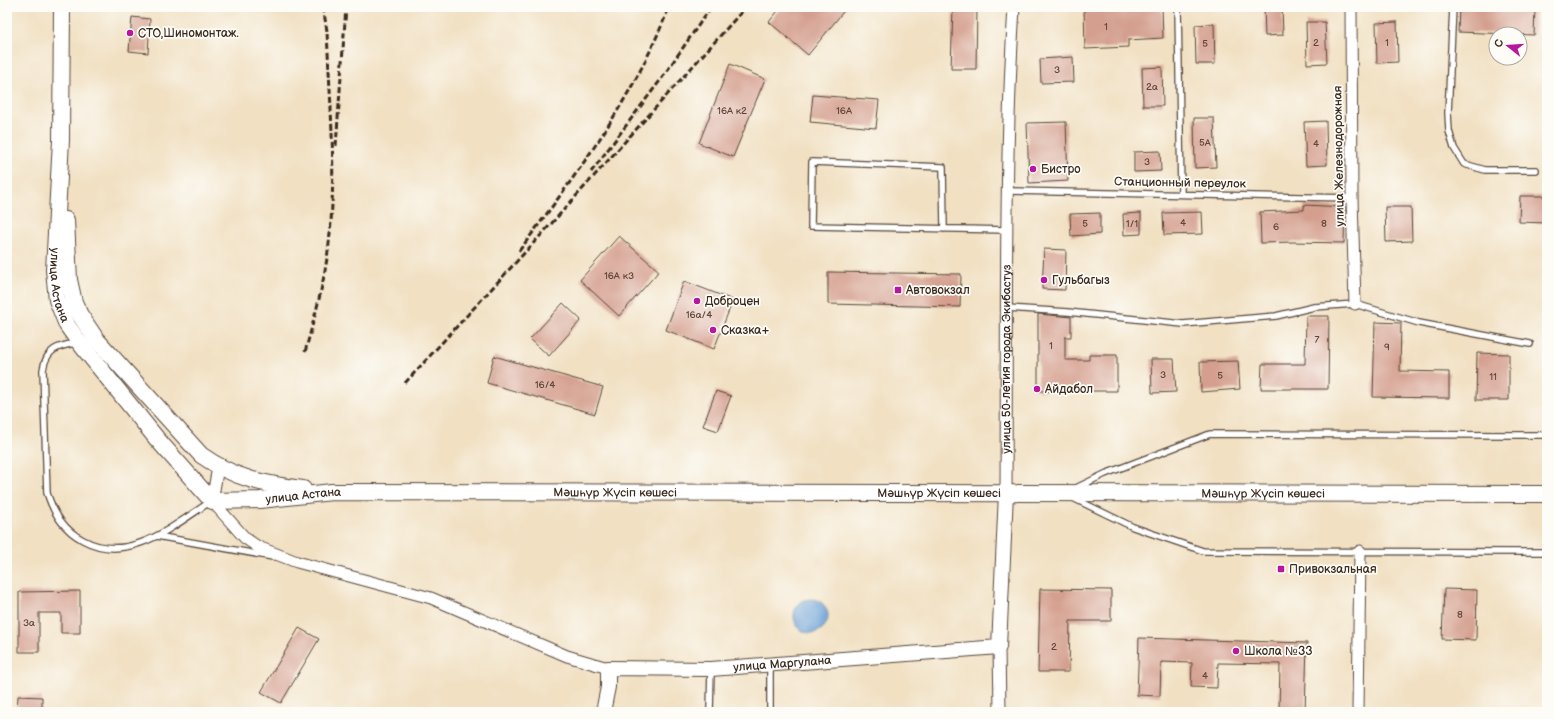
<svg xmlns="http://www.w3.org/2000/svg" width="1554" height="719" viewBox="0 0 1554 719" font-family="'Balsamiq Sans',sans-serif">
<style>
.water{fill:#669dd4;stroke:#506479}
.building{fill:#d49f8e}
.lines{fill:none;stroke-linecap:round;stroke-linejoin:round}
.service-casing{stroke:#564537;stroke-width:8}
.minor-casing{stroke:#564537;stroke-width:13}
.tertiary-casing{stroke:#564537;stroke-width:16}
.secondary-casing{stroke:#564537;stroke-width:18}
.service{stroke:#fff;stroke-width:5.5}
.minor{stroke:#fff;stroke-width:11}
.tertiary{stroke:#fff;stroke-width:14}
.secondary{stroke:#fff;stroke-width:16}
.rail{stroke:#3b2a1e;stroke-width:3;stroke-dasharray:6 3;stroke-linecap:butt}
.poi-dot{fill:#b5179e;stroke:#fdfcf7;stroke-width:1.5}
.labels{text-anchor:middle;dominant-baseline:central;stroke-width:3.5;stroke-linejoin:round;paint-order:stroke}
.number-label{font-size:10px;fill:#61473a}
.poi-label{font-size:12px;fill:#3b2a1e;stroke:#fdfcf7;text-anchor:start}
.street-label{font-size:12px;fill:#3b2a1e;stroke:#fdfcf7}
</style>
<rect width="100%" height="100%" fill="#fdfcf7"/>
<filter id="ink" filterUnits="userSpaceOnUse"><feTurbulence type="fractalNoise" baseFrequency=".025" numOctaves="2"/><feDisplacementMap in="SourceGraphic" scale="8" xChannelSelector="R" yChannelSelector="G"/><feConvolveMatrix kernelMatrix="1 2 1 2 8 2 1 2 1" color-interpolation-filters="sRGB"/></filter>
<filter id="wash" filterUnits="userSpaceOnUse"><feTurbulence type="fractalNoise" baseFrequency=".012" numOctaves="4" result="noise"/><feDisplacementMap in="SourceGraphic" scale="16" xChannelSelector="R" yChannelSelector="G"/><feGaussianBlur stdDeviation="0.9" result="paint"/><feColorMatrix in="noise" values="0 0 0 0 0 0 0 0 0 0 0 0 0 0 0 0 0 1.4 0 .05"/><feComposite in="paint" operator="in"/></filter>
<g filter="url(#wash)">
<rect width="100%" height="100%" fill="#f1e0c2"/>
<path class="water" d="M794 616a17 17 0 1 1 34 0a17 17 0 1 1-34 0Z"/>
<g id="blocks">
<path class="building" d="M781,7H847L808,55L769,22Z
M953,7H977L976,69H951Z
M1084,7H1162L1163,38L1128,40V47L1085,49Z
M1264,7H1282L1283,35L1265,36Z
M1459,7L1535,9L1534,35L1458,32Z
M132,17L150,19L148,53L129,51Z
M1306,22H1325L1327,63L1307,64Z
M1397,22L1398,62L1377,63L1376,23Z
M1214,24L1215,64H1196L1195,25Z
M1073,57L1074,82L1041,83L1040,59Z
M730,64L765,79L733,157L699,143Z
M1162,67L1163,106H1143L1142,68Z
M813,95L879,100L876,128L810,122Z
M1194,118H1214L1216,167L1195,168Z
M1326,121L1327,165L1306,166L1304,122Z
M1066,122L1068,181L1029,183L1027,123Z
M1160,151L1161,171L1134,172V152Z
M1520,196H1547V223L1519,222Z
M1304,205L1345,207L1344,243L1293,242L1261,243L1260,212L1304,210Z
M1385,207H1411L1412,241L1386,242Z
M1202,212L1203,234L1164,235L1163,213Z
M1100,213V234L1071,236L1070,214Z
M1141,213V234L1124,235L1123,214Z
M619,236L659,271L619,316L580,280Z
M1044,249L1066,250L1065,290L1042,289Z
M828,272L961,274L960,307L828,304Z
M684,281L733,300L714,349L666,330Z
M563,303L581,320L549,356L530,339Z
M1038,314L1071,317V337H1065V360H1089V355H1117V391H1038Z
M1306,316H1329L1328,389H1261L1262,364H1305Z
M1375,322L1401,323L1400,371L1449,372V398L1373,397Z
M1477,353L1509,354V400H1476Z
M494,356L603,387L595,414L487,383Z
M1151,359H1174L1176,392L1152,393Z
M1238,361L1240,389L1201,392L1200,362Z
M716,391L731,396L718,431L703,426Z
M1040,589L1111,590V621H1070L1069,672H1038Z
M1444,589L1477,590L1476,640L1442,639Z
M80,591V633H61V613H39V652H19V592Z
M299,628L319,639L281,703L261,692Z
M1139,638L1307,643L1305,712H1279L1280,664L1218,663L1217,688L1191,687L1192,663L1161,662L1160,696L1137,695Z
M18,696L42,697V712H17Z"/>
</g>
</g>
<g filter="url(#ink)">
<use href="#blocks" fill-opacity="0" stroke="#564537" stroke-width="1"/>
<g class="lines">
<defs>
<path id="service" d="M1178,7L1181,194
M1453,7L1448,113L1449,131L1454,148L1464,164L1485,170H1536
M1008,191L1352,198
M944,229L943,167L812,162L811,226L1008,230
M1007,308L1068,312L1183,324L1276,316L1314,307L1355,304L1419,323L1530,344
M76,343C58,346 46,349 43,370L47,493C54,514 64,530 83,540C129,565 174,525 210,502
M1076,488L1105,474L1210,434L1547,435
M1073,498L1133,527L1203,551L1547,552
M157,536L273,557
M770,664V712
M710,712L711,669"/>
<g id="minor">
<path d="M1351,7L1352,198L1355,304"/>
<path d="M218,467L212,501L245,538L258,547L297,562L431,598L567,656L608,668"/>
<path id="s1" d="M1006,493C1007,331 1004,169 1014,7"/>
<path d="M999,647L1000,712"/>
<path d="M1358,712L1360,551"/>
</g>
<g id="tertiary">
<path id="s2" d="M603,712L608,687V668L711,669L999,647L1006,493"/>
</g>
<g id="secondary">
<path id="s3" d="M62,7L61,140L54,270L57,300L67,325L79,342L157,439L212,501L260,500L332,492L1547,494"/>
<path d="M66,220L69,280L74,302L80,315L96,339L201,455C235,479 263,484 303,489"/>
</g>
</defs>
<use href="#service" class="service-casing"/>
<use href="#minor" class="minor-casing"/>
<use href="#tertiary" class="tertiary-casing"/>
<use href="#secondary" class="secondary-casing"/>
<use href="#service" class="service"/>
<use href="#minor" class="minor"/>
<use href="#tertiary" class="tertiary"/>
<use href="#secondary" class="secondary"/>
<path class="rail" d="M336,146L346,7
M591,172L662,78L711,7
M519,251C576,175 635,97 669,7
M305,352C315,316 325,280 329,243C337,173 330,101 327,31L323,7
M405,383L551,224L746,7"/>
</g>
</g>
<g class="poi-dot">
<circle cx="130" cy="33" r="4"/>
<circle cx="1033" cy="169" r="4"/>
<circle cx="1044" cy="280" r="4"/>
<rect x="894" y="286" width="8" height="8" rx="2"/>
<circle cx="697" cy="301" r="4"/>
<circle cx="713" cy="330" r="4"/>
<circle cx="1037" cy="389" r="4"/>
<rect x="1277" y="565" width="8" height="8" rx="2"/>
<circle cx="1236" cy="651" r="4"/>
</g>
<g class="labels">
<g class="number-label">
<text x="1106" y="27">1</text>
<text x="1316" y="43">2</text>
<text x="1387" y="43">1</text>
<text x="1205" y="44">5</text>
<text x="1057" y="70">3</text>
<text x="1152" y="87">2а</text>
<text x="732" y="111">16А к2</text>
<text x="844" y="111">16А</text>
<text x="1205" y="143">5А</text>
<text x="1316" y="144">4</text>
<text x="1147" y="162">3</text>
<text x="1183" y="223">4</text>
<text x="1085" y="224">5</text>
<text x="1132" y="224">1/1</text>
<text x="1324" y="224">8</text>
<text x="1276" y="227">6</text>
<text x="619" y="276">16А к3</text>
<text x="699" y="315">16а/4</text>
<text x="1317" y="340">7</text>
<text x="1051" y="346">1</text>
<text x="1387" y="347">9</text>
<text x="1163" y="375">3</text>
<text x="1220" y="376">5</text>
<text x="1493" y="377">11</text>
<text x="545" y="385">16/4</text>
<text x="1460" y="615">8</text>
<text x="29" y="623">3а</text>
<text x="1054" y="647">2</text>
<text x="1205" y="676">4</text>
</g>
<g class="poi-label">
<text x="138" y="33">СТО,Шиномонтаж.</text>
<text x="1041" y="169">Бистро</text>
<text x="1052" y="280">Гульбагыз</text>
<text x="906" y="290">Автовокзал</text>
<text x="705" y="301">Доброцен</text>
<text x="721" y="330">Сказка+</text>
<text x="1045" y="389">Айдабол</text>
<text x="1289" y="569">Привокзальная</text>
<text x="1244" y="651">Школа №33</text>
</g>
<g class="street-label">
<text transform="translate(1339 156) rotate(-91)">улица Железнодорожная</text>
<text transform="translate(1180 183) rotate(1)">Станционный переулок</text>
<text stroke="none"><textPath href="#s3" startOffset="279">улица Астана</textPath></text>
<text stroke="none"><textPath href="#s1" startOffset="134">улица 50-летия города Экибастуз</textPath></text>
<text stroke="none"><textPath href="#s3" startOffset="952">Мәшһүр Жүсіп көшесі</textPath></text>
<text stroke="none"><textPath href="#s3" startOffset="1276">Мәшһүр Жүсіп көшесі</textPath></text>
<text stroke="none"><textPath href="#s3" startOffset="1600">Мәшһүр Жүсіп көшесі</textPath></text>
<text stroke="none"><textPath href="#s3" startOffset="640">улица Астана</textPath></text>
<text stroke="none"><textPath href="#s2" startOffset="219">улица Маргулана</textPath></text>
</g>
</g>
<rect width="1554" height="719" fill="none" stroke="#fdfcf7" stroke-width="24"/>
<g transform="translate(1508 46) rotate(287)"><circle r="19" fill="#fdfcf7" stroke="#afa8a0"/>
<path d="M0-3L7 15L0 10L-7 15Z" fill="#b5179e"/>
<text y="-6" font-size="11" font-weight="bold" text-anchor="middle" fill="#3b2a1e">С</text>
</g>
</svg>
